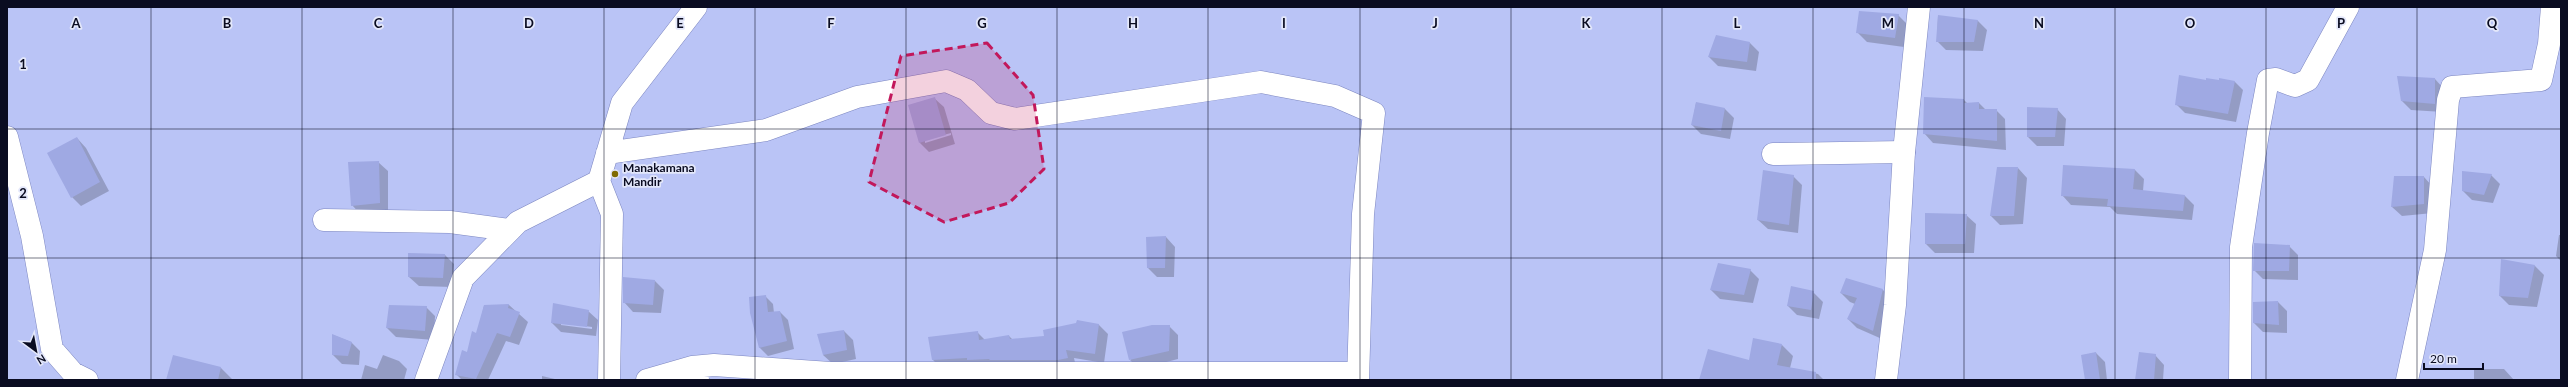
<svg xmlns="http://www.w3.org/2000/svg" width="2568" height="387" viewBox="0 0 2568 387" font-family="Lato,sans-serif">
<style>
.shadow{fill:#0003;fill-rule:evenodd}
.building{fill:#9fa9e3}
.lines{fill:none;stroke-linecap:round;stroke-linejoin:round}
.street-casing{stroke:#7c86c0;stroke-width:23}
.secondary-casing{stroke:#7c86c0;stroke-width:23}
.street{stroke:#fff;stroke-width:22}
.secondary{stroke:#fff;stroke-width:22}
.marked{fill:#c2185b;fill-opacity:0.2;stroke:#c2185b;stroke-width:3;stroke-dasharray:8 5;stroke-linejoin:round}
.grid{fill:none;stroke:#0a0c21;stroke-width:1;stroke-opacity:0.55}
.poi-dot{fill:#7f6b03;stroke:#e3e7fa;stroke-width:1.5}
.labels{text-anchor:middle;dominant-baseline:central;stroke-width:3.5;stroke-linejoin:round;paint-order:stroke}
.poi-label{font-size:12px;font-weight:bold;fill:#0a0c21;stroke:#e3e7fa;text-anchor:start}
.grid-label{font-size:13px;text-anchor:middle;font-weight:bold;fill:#0a0c21;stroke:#e3e7fa;stroke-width:3.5;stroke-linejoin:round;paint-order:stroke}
</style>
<rect width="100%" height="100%" fill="#bac4f6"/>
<path class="shadow" d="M1898,15L1907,24L1904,47L1867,42L1858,33Z
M1938,16L1978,21L1987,30L1983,51L1946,50L1937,41Z
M1750,43L1759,52L1756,71L1718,66L1709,57Z
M2435,79L2444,89L2443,112L2411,110L2402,101Z
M2206,82H2235L2243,90L2236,122L2185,113L2177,105Z
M2561,88V127L2560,126Z
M934,98L944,107L955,144L929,152L920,143ZM951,133V135L925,143V140Z
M1964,100L1968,104L1979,103L1986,110H1996L2005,119L2006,150L1933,143L1924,133Z
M1696,103L1725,109L1734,118L1730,139L1701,134L1692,125Z
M2057,109L2066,119L2064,146H2037L2028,137Z
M77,138L86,148L109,191L81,206L72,197Z
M378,162L388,171V212L361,215L352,205Z
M2064,166L2135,170L2144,179L2143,191L2185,196L2194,205L2192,220L2117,214L2110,207L2071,205L2062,195Z
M2018,168L2027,178L2023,224L2000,225L1991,216Z
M2491,175L2500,184L2493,203L2472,200L2463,191Z
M1793,176L1802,185L1798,233L1768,229L1758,220Z
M2395,177H2424L2433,187V213L2402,216L2392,207Z
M1966,215L1976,224L1974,253H1935L1926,244Z
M2559,235H2561V261L2556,256Z
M1166,237L1175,247L1174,277H1157L1148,268Z
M2289,246L2298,255V280L2263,279L2254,270Z
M445,255L454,264L452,287L419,286L409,277Z
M2502,260L2535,266L2544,275L2537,307L2509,305L2500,296Z
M1750,270L1759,279L1753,303L1720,299L1711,290Z
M1847,279L1883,290L1892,299L1882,339L1857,328L1848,319L1855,304L1850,302L1841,293Z
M655,281L664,290L661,313L633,312L624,302Z
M1813,292L1823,302L1819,319L1797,315L1788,306Z
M765,296L773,304L774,313L780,312L788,320L794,349L768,356L759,347Z
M2278,302L2287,311V333L2263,332L2254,323Z
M509,305L528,322L519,345L506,341L488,380H462L456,374L477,334L484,306Z
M426,307L435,316L434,340L396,337L387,328Z
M588,311L598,320L596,336L561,332L552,323ZM561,323L592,327V329L561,325Z
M1077,322L1099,325L1108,334L1104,363L1074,358L1076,367L942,369L933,360L929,338L977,332L985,340L1009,336L1013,340L1045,337L1077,324Z
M1169,326L1178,335V359L1139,369L1130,360Z
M844,331L853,340L856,359L833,364L823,355Z
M333,335L351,342L360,351L359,365L342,364L333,355Z
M1782,345L1793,356L1790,368L1818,374L1824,380H1700L1750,361Z
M2096,353L2105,362L2107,380H2086Z
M383,355L399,361L407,369L404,380H361L365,365L377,369Z
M2155,355L2164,365L2163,380H2136Z
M221,368L233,380H167Z
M2474,369H2504L2514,380H2474Z
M542,376L559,380H542Z"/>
<path class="building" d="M1859,11L1899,14L1895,38L1856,33Z
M1938,15L1978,20L1974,42H1936Z
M1716,35L1750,42L1747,62L1708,57Z
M2179,75L2206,80V78L2219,80V78L2235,81L2228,114L2175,105Z
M2397,76L2435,78V104L2401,101Z
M935,97L946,135L919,143L908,105Z
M1924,97L1964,99V103L1979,102V109H1997V141L1923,134Z
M1696,102L1725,108L1721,131L1691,125Z
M2027,107L2058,108L2055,137H2027Z
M77,137L100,182L71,198L47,153Z
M379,161L380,203L351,206L348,162Z
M2063,165L2135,169L2133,189L2185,195L2183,211L2107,206L2108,199L2061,196Z
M1997,167H2018L2014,216H1990Z
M1763,170L1794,175L1789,225L1757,220Z
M2462,171L2492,174L2484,195L2462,191Z
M2394,176H2424V204L2391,207Z
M1925,213L1967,214L1965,244H1925Z
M1166,236L1165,268H1147L1146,237Z
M2254,243L2290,245L2289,271H2253Z
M408,253L445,254L443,278L408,277Z
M2501,259L2535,265L2528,298L2499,296Z
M1718,263L1751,269L1744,295L1710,290Z
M623,277L655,280L653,305L623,303Z
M1846,278L1883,289L1873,331L1847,319L1857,298L1840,293Z
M1791,286L1814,291L1811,310L1787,306Z
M766,295L768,312L780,311L787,341L759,348L750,313L749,297Z
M2278,301L2279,325L2253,323V302Z
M553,303L589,310L587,327L551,323Z
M509,304L508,308L520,312L510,337L497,333L476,379L455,375L462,350L467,352L472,331L476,333L484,305Z
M389,305L427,306L425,331L386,328Z
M1077,320L1099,324L1095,354L1066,350L1068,358L1058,360H990L989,359L967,360V358L932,360L928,337L978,331L979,340L1009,335L1010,339L1044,336L1043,330L1076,323Z
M1152,325H1170L1169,351L1129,360L1122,332Z
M844,330L847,350L823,355L817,334Z
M332,334L352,342L348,356L332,355Z
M1753,338L1782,344L1777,365L1816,372V380H1699L1708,349L1749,360Z
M2096,352L2100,380H2085L2081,355Z
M2139,352L2156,354L2154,380H2135Z
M173,355L221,367L218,380H166Z"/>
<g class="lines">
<defs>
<path id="street" d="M7,137L32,236L52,349L73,373L87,380
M607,153L766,130L857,97L946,81L967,90L991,113L1015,119L1261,82L1335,96L1374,113L1363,214L1358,380
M1773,154L1904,152
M599,181L612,214L609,380
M324,220L450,222L510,230
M692,367L714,365L830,373H1358
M426,380L463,278L518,222L599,181L622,103L696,7
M647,380L692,367L698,380
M2240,380L2241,247L2258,133L2268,80L2276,79L2295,86L2308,80L2348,7
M2407,380L2435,250L2448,100L2452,87L2541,80L2549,44L2552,7"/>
<path id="secondary" d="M1886,380L1895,305L1904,152L1919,7"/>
</defs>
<use href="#street" class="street-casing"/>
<use href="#secondary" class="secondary-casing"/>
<use href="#street" class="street"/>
<use href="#secondary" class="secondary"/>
</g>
<path class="marked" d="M987,43L1033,95L1044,169L1009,203L944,222L869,182L901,56Z"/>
<path class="grid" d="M151,7V380M302,7V380M453,7V380M604,7V380M755,7V380M906,7V380M1057,7V380M1208,7V380M1360,7V380M1511,7V380M1662,7V380M1813,7V380M1964,7V380M2115,7V380M2266,7V380M2417,7V380M7,129H2561M7,258H2561"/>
<circle class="poi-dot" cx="615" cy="174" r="4"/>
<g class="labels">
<g class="poi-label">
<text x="623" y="167">Manakamana<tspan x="623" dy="14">Mandir</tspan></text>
</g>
</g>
<g class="grid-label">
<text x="76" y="28">A</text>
<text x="227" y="28">B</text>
<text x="378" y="28">C</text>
<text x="529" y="28">D</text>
<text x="680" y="28">E</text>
<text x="831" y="28">F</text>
<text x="982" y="28">G</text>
<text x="1133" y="28">H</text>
<text x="1284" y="28">I</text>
<text x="1435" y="28">J</text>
<text x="1586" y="28">K</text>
<text x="1737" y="28">L</text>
<text x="1888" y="28">M</text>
<text x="2039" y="28">N</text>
<text x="2190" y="28">O</text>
<text x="2341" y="28">P</text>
<text x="2492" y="28">Q</text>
<text x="23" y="69">1</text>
<text x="23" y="198">2</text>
</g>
<rect width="2568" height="387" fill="none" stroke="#0a0c21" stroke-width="16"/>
<g transform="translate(36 351) rotate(148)" stroke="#e3e7fa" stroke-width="3" paint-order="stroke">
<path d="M0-3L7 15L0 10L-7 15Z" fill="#0a0c21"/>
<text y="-6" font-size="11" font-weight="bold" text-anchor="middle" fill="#0a0c21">N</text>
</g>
<path d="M2424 363v6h59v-6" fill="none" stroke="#0a0c21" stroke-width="2"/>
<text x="2430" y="363" font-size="12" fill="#0a0c21" stroke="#e3e7fa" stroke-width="3" paint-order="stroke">20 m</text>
</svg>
